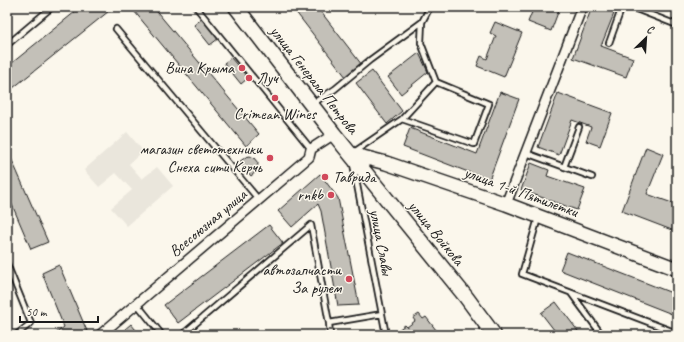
<svg xmlns="http://www.w3.org/2000/svg" width="684" height="342" viewBox="0 0 684 342" font-family="Caveat,sans-serif">
<style>
.built{fill:#eae6dc}
.building{fill:#c3c0b8;stroke:#1c1c1c}
.lines{fill:none;stroke-linecap:round;stroke-linejoin:round}
.lane-casing{stroke:#1c1c1c;stroke-width:8}
.street-casing{stroke:#1c1c1c;stroke-width:12}
.secondary-casing{stroke:#1c1c1c;stroke-width:16}
.primary-casing{stroke:#1c1c1c;stroke-width:17}
.lane{stroke:#fbf7ec;stroke-width:4.5}
.street{stroke:#fbf7ec;stroke-width:9}
.secondary{stroke:#fbf7ec;stroke-width:13}
.primary{stroke:#fbf7ec;stroke-width:14}
.poi-dot{fill:#d1495b;stroke:#fbf7ec;stroke-width:1.5}
.labels{text-anchor:middle;dominant-baseline:central;stroke-width:3;stroke-linejoin:round;paint-order:stroke}
.poi-label{font-size:16px;fill:#1c1c1c;stroke:#fbf7ec;text-anchor:end}
.street-label{font-size:16px;fill:#1c1c1c;stroke:#fbf7ec}
</style>
<rect width="100%" height="100%" fill="#fbf7ec"/>
<filter id="ink" filterUnits="userSpaceOnUse"><feTurbulence type="fractalNoise" baseFrequency=".025" numOctaves="2"/><feDisplacementMap in="SourceGraphic" scale="8" xChannelSelector="R" yChannelSelector="G"/><feConvolveMatrix kernelMatrix="1 2 1 2 8 2 1 2 1" color-interpolation-filters="sRGB"/></filter>
<g filter="url(#ink)">
<path class="built" d="M127,132L143,151L129,164L142,179L157,167L173,186L127,226L111,208L132,190L116,173L99,187L84,170Z"/>
<path class="building" d="M81,7H114L8,92L7,91V67Z
M139,7H153L259,134L246,146L134,11Z
M292,7H320L318,8L362,65L346,77Z
M534,7H560L551,31L528,22Z
M592,7H605L615,11L601,46L633,58L626,77L573,58Z
M203,18L219,38L210,45L194,25Z
M495,22L522,33L504,77L477,66L481,56L487,59L496,36L490,33Z
M419,53L428,72L401,94L388,77Z
M231,58L248,78L241,84L224,63Z
M372,71L402,111L387,124L356,83Z
M500,92L519,99L489,180L403,147L410,128L477,154Z
M558,93L612,113L600,146L586,141L591,127L572,120L559,155L538,147Z
M646,147L663,154L647,194L675,204L677,197V232L622,211Z
M7,149L48,242L31,249L7,193Z
M250,156L254,158L258,163L257,171L251,176L239,162L246,157Z
M531,163L549,170L547,176L585,189L577,210L521,190Z
M320,174L338,198L359,305L338,306L321,211L318,204L292,227L278,211Z
M269,225L283,243L178,323L164,305Z
M567,252L677,295V316L560,270Z
M59,265L87,331L82,335H54L64,327L42,273Z
M556,302L581,335H558L541,313Z
M419,314L423,319L426,317L440,335H401L402,334L398,330L405,325L407,327L415,321L413,318Z
M131,324L140,335H118Z"/>
<g class="lines">
<defs>
<path id="lane" d="M196,7L311,149
M631,7L677,25
M422,22L421,43L436,82L402,119L474,144L489,104L436,82
M116,29L259,200
M609,43L622,7
M7,45L52,7
M312,104L335,89L370,60L422,22L430,7
M354,152L402,119
M526,153L592,177
M353,164L386,335
M564,167L579,127
M538,218L522,274L677,333
M7,264L31,323L16,335
M571,293L602,335
M137,304L162,335
M182,335L311,225L329,323
M330,335L329,323L382,314"/>
<path id="street" d="M506,204L582,7
M100,335L309,157L311,149L334,134"/>
<path id="secondary" d="M351,154L386,163L506,204L677,269"/>
<path id="primary" d="M236,7L334,134L466,297L494,335"/>
</defs>
<use href="#lane" class="lane-casing"/>
<use href="#street" class="street-casing"/>
<use href="#secondary" class="secondary-casing"/>
<use href="#primary" class="primary-casing"/>
<use href="#lane" class="lane"/>
<use href="#street" class="street"/>
<use href="#secondary" class="secondary"/>
<use href="#primary" class="primary"/>
</g>
</g>
<g class="poi-dot">
<circle cx="242" cy="68" r="4"/>
<circle cx="249" cy="78" r="4"/>
<circle cx="275" cy="98" r="4"/>
<circle cx="270" cy="158" r="4"/>
<circle cx="325" cy="177" r="4"/>
<circle cx="331" cy="195" r="4"/>
<circle cx="349" cy="279" r="4"/>
</g>
<g class="labels">
<g class="poi-label">
<text x="234" y="68">Вина Крыма</text>
<text x="257" y="78" text-anchor="start">Луч</text>
<text x="275" y="114" text-anchor="middle">Crimean Wines</text>
<text x="262" y="149">магазин светотехники<tspan x="262" dy="18">Снеха сити Керчь</tspan></text>
<text x="333" y="177" text-anchor="start">Таврида</text>
<text x="323" y="195">rnkb</text>
<text x="341" y="270">автозапчасти<tspan x="341" dy="18">За рулем</tspan></text>
</g>
<g class="street-label">
<text transform="translate(314 80) rotate(52)">улица Генерала Петрова</text>
<text transform="translate(521 192) rotate(20)">улица 1-й Пятилетки</text>
<text transform="translate(208 223) rotate(-40)">Всесоюзная улица</text>
<text transform="translate(436 233) rotate(51)">улица Войкова</text>
<text transform="translate(381 242) rotate(79)">улица Славы</text>
</g>
</g>
<rect width="684" height="342" fill="none" stroke="#fbf7ec" stroke-width="24"/>
<rect x="12" y="12" width="660" height="318" fill="none" stroke="#1c1c1c" stroke-width="1.5" filter="url(#ink)"/>
<g transform="translate(646 38) rotate(25)" stroke="#fbf7ec" stroke-width="3" paint-order="stroke">
<path d="M0-3L7 15L0 10L-7 15Z" fill="#1c1c1c"/>
<text y="-6" font-size="11" font-weight="bold" text-anchor="middle" fill="#1c1c1c">С</text>
</g>
<path d="M20 316v6h78v-6" fill="none" stroke="#1c1c1c" stroke-width="2"/>
<text x="26" y="316" font-size="12" fill="#1c1c1c" stroke="#fbf7ec" stroke-width="3" paint-order="stroke">50 m</text>
</svg>
